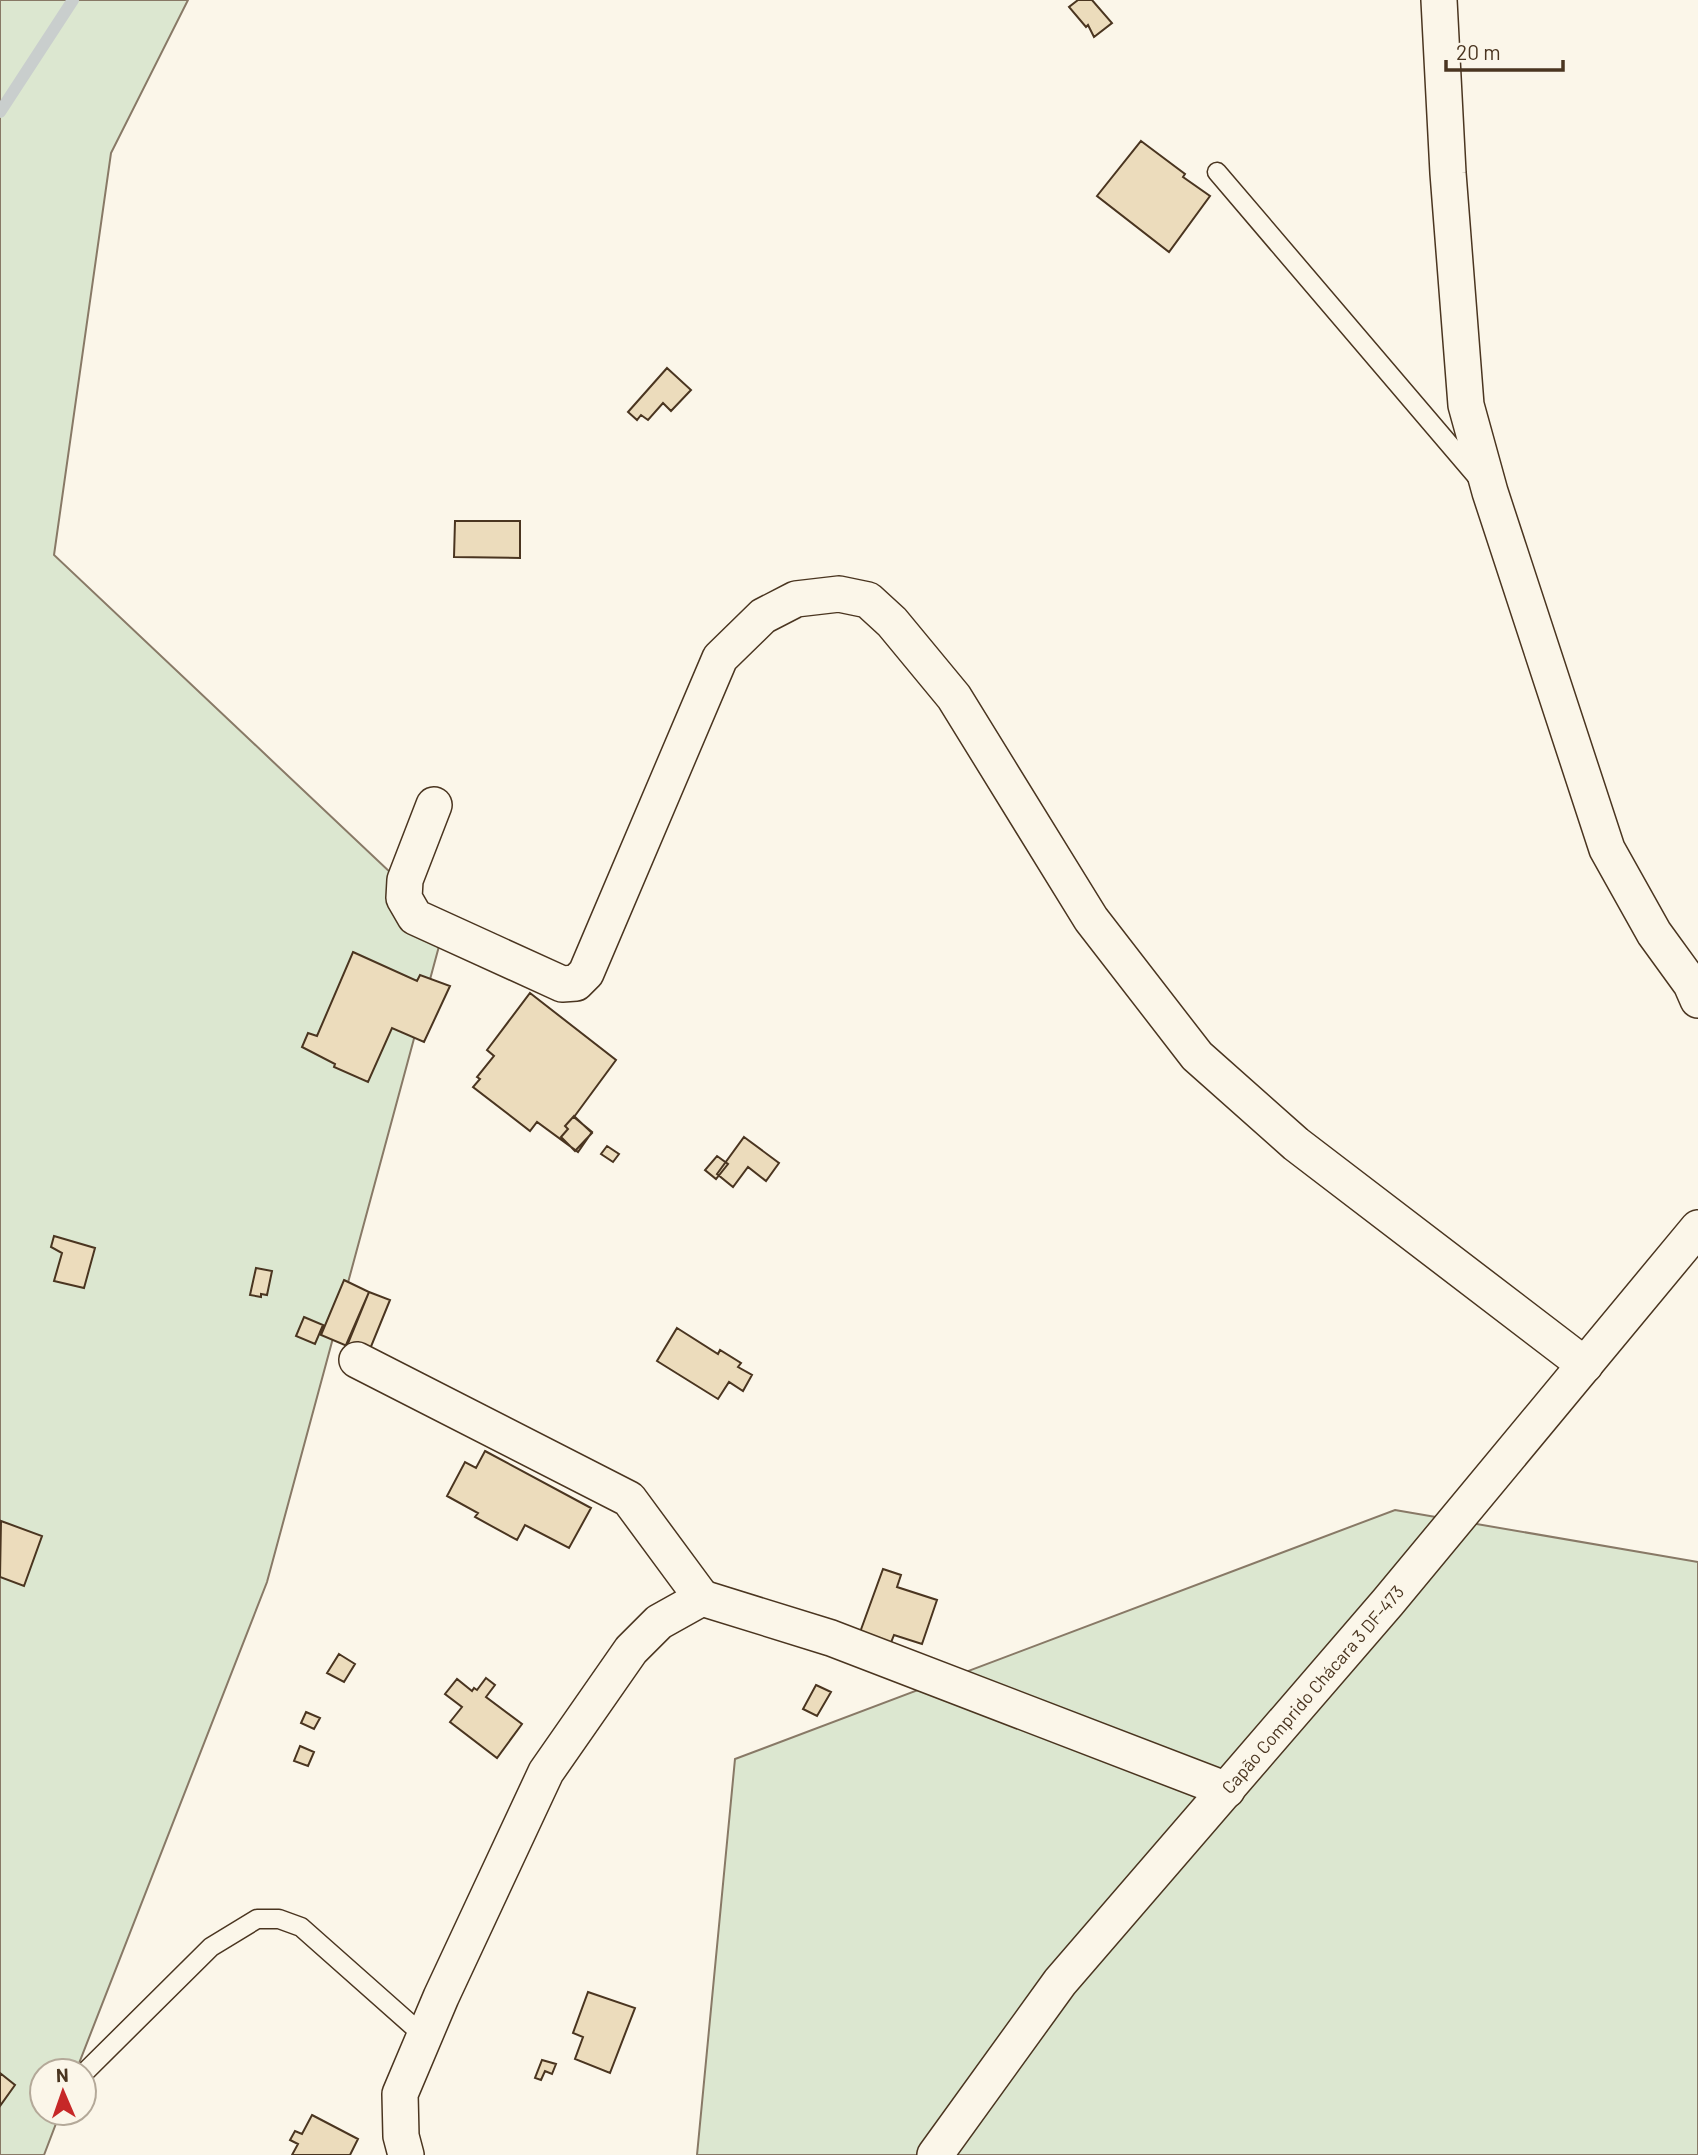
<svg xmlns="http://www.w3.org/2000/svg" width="1698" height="2155" viewBox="0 0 1698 2155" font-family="Barlow,sans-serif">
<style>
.green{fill:#dce7d0;stroke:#887966;stroke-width:2}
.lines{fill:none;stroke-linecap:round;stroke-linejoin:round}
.stream{stroke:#c9cecd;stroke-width:12}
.building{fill:#ecdcbc;stroke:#4a3520;stroke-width:2}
.lane-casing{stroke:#4a3520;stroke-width:21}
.street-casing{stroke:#4a3520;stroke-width:38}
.lane{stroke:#fbf6e9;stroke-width:18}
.street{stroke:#fbf6e9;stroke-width:35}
.labels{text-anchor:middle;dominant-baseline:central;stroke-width:5;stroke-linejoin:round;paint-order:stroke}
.street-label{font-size:18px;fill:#4a3520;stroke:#fbf6e9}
</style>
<rect width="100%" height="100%" fill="#fbf6e9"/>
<path class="green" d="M0,0H188L111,153L54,555L445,924L267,1582L76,2071H42V2113H60L44,2155H0Z
M1395,1510L1698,1562V2155H697L735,1759Z"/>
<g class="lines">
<path class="stream" d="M0,112L73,0"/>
</g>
<path class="building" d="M1078,0H1092L1112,23L1094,37L1088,25L1086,27L1069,7Z
M1141,141L1185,174L1183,177L1210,196L1169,252L1097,196Z
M667,368L691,390L671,411L663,403L648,420L641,415L637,420L628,412Z
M455,521H520V558L454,557Z
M353,952L417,981L420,975L450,986L424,1042L392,1028L368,1082L334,1067L335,1064L302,1047L308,1033L317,1036Z
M530,993L616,1060L574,1117L592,1132L578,1152L537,1122L530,1131L473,1087L480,1079L477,1077L494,1056L487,1050Z
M574,1116L592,1133L575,1151L561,1137L568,1129L565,1126Z
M744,1137L779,1163L766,1181L748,1167L733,1187L717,1174Z
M607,1146L619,1154L613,1162L601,1154Z
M717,1156L728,1164L716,1179L705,1170Z
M54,1236L95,1248L84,1288L54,1281L62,1253L51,1247Z
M256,1268L272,1271L267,1295L261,1294V1297L250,1295Z
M344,1280L369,1292L347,1346L321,1335Z
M369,1292L390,1300L368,1354L346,1345Z
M304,1317L323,1325L315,1344L296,1336Z
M677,1328L718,1354L720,1350L741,1363L738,1367L752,1375L743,1391L729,1382L718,1399L657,1361Z
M485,1451L591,1508L569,1548L525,1525L517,1540L475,1517L478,1513L447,1496L465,1462L476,1468Z
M1,1521L42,1536L24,1586L0,1577Z
M883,1569L901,1575L897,1587L937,1600L922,1644L894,1635L890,1645L859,1635Z
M339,1654L355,1664L344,1682L327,1673Z
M486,1678L495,1685L486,1697L522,1724L497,1758L450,1722L462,1707L445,1694L457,1679L472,1691L474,1688L477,1690Z
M816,1685L831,1692L817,1716L803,1709Z
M306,1712L320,1718L314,1729L301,1723Z
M300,1746L314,1752L308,1766L294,1761Z
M588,1992L635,2008L610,2073L575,2059L583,2037L573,2033Z
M542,2060L556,2064L552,2074L545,2071L541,2080L535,2078Z
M0,2073L15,2085L0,2106Z
M312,2115L358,2139L350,2155H292L298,2144L290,2140L295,2131L302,2134Z"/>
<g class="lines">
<defs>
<path id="lane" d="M1217,172L1478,478
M84,2073L211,1947L257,1919H279L301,1927L424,2036"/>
<g id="street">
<path d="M1439,0L1448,173L1466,405L1490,492L1607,849L1654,933L1691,984L1698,1000"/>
<path d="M434,805L405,880L404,898L415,917L562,984L576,983L586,973L720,658L763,616L796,599L839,594L868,600L892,622L954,697L1091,919L1197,1056L1296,1144L1585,1365"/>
<path d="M357,1360L629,1499L702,1598"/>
<path d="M406,2155L401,2136L400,2094L441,1997L546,1772L631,1650L659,1622L702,1598L831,1638L1227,1790"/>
<path id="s1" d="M935,2155L1060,1982L1388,1602L1698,1228"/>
</g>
</defs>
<use href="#lane" class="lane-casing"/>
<use href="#street" class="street-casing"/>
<use href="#lane" class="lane"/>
<use href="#street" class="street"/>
</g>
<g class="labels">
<g class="street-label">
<text stroke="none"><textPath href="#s1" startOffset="600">Capão Comprido Chácara 3 DF-473</textPath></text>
</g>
</g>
<g transform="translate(63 2092) rotate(358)"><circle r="33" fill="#fbf6e9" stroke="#b4a999" stroke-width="2"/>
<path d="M0-5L12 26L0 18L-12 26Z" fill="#c62828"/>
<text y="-10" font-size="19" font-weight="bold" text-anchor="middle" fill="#4a3520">N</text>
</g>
<path d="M1446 60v10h117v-10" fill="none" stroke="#4a3520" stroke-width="3.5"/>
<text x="1456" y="60" font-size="21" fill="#4a3520" stroke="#fbf6e9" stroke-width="5" paint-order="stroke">20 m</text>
</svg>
